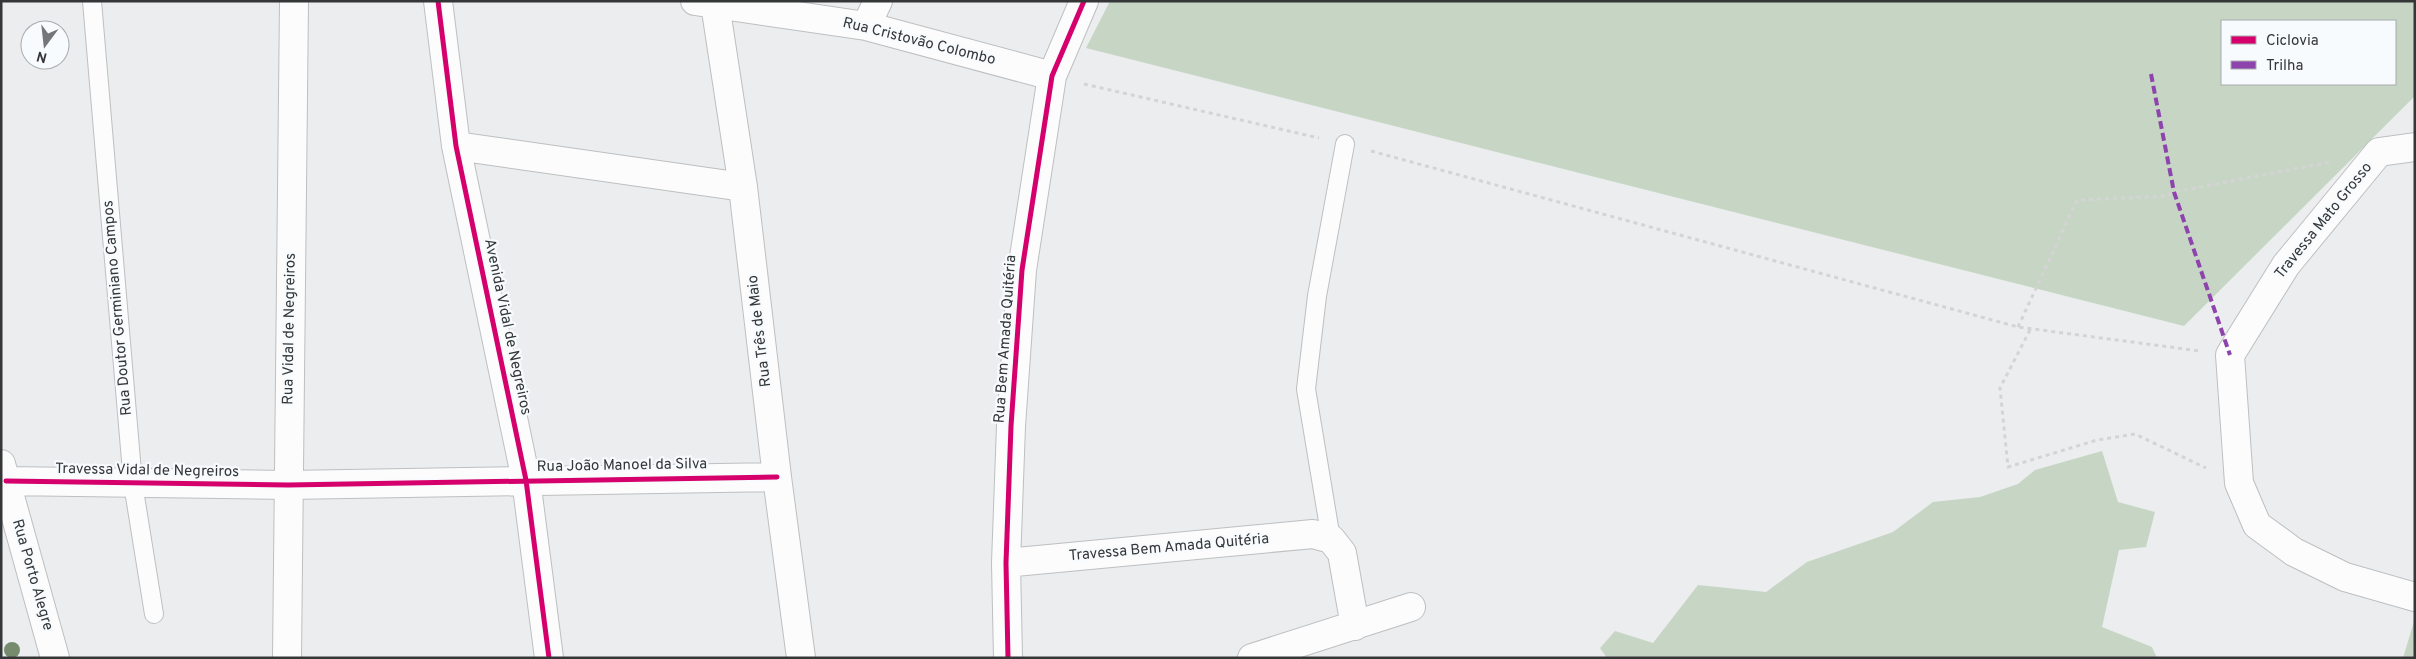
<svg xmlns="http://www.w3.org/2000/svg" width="2416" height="659" viewBox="0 0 2416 659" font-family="Overpass,sans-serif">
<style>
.green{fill:#c7d6c4;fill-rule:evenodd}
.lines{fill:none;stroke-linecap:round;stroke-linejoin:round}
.lane-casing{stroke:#bdbfc0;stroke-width:20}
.street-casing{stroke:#bdbfc0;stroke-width:30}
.secondary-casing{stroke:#bdbfc0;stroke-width:30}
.path{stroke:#d4d4d5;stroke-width:3;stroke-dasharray:4 4;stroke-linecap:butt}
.lane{stroke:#fcfcfd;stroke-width:18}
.street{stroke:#fcfcfd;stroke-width:28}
.secondary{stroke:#fcfcfd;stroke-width:28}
.quiet{stroke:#8e44ad;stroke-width:4;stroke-dasharray:8 4;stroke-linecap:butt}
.cycleway-casing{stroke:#f7fbfd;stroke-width:8}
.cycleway{stroke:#d6006c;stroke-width:5}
.tree{fill:#768b6d}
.labels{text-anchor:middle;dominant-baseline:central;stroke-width:4.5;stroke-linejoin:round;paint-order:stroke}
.street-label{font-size:15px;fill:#343637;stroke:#f7fbfd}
</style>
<rect width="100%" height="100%" fill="#ebedef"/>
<path class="green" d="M1110,1H2415V96L2184,326L1086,48ZM2222,21H2395V84H2222Z
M2102,451L2118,502L2155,512L2146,547L2119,550L2102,627L2152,647L2157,658H1607L1600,648L1615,631L1653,643L1698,585L1766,592L1807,562L1893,532L1933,502L1980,497L2018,484L2035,470Z
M2415,618V658H2403Z"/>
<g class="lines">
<defs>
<path id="lane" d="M92,1L133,484L154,614
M1331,539L1306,389L1317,296L1345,144"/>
<path id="street" d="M438,1L456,146L526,480L549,658
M695,1L866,26L1052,76
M715,4L743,187L777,477L801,658
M866,26L878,1
M456,146L743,187
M2415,147L2379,152L2286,265L2230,355L2239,483L2257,525L2294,552L2345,577L2415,597
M1,464L55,658
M6,481L288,485L777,477
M1006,563L1313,534L1331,539L1342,553L1355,626
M1008,658L1006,563L1011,426L1022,270L1052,76L1084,1
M1252,658L1411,607"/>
<path id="secondary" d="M287,658L294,1"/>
</defs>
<use href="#lane" class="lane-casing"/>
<use href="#street" class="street-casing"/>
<use href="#secondary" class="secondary-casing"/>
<path class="path" d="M1084,84L1319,138
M1371,151L2018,327L2200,351
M2018,327L2077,200L2167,196L2174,192L2330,162
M2030,330L2000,388L2008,467L2097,440L2135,434L2206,468"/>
<use href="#lane" class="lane"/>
<use href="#street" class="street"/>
<use href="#secondary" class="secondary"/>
<path class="quiet" d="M2151,74L2174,192L2230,355"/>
<defs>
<path id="cycleway" d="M438,1L456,146L526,480L549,658
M6,481L288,485L777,477
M1008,658L1006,563L1011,426L1022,270L1052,76L1084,1"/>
</defs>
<use href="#cycleway" class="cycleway-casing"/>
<use href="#cycleway" class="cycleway"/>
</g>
<circle class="tree" cx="12" cy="650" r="8"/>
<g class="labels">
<g class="street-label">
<text transform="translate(919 42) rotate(14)">Rua Cristovão Colombo</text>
<text transform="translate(2324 221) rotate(-51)">Travessa Mato Grosso</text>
<text transform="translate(118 308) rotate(-95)">Rua Doutor Germiniano Campos</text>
<text transform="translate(507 327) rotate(78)">Avenida Vidal de Negreiros</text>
<text transform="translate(290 329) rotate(-89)">Rua Vidal de Negreiros</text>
<text transform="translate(760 331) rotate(-97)">Rua Três de Maio</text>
<text transform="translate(1006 339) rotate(-86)">Rua Bem Amada Quitéria</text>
<text transform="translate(622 466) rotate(-1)">Rua João Manoel da Silva</text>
<text transform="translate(147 471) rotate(1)">Travessa Vidal de Negreiros</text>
<text transform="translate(1169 548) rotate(-5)">Travessa Bem Amada Quitéria</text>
<text transform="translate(32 575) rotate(74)">Rua Porto Alegre</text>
</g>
</g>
<rect width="2416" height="659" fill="none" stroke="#343637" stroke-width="5"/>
<rect x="2221" y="20" width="175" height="65" fill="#f7fbfd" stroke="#a9acae"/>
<rect x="2231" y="36" width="25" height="8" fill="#d6006c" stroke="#a9acae"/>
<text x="2266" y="45" font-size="15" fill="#343637">Ciclovia</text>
<rect x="2231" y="61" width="25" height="8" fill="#8e44ad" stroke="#a9acae"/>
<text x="2266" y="70" font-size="15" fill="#343637">Trilha</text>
<g transform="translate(45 45) rotate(195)"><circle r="24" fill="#f7fbfd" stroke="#a9acae"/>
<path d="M0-4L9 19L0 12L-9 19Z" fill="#747677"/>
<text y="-8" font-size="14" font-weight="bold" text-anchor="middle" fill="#343637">N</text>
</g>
</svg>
